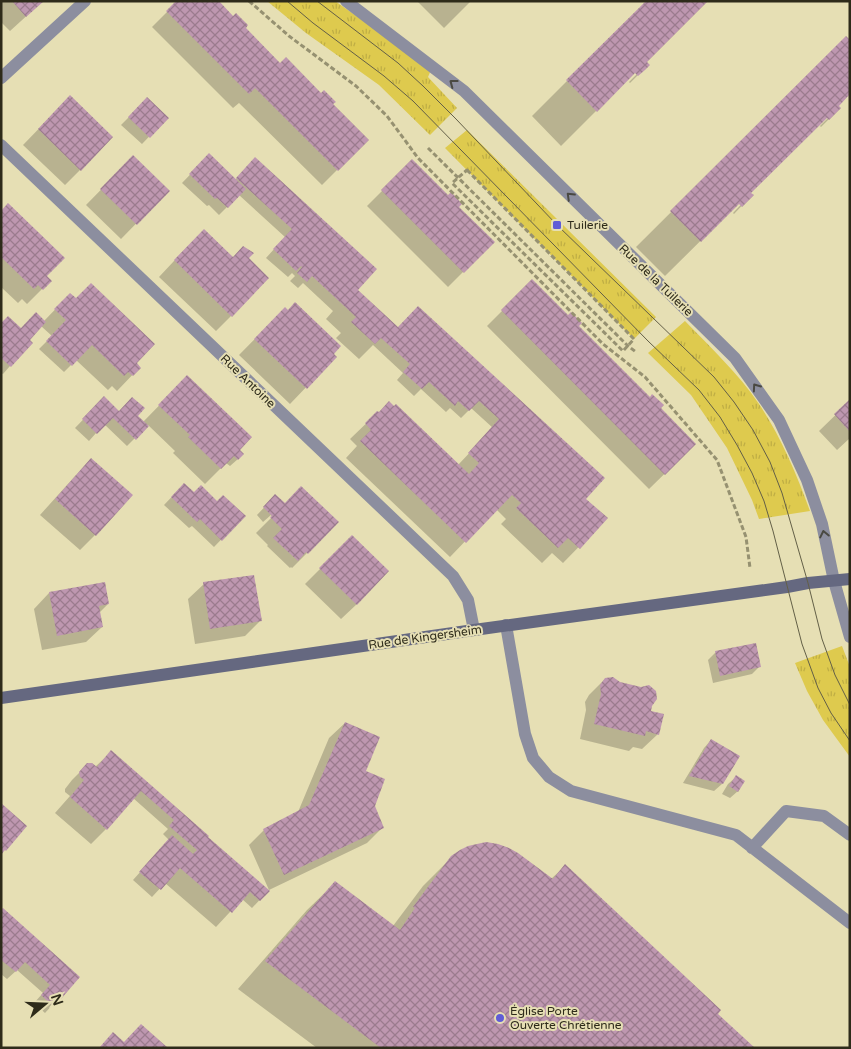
<svg xmlns="http://www.w3.org/2000/svg" width="851" height="1049" viewBox="0 0 851 1049" font-family="'Varela Round',sans-serif">
<style>
.grass{fill:url(#grass-tufts)}
.shadow{fill:#0003}
.building{fill:url(#building-cross-hatch)}
.lines{fill:none;stroke-linecap:round;stroke-linejoin:round}
.path{stroke:#969171;stroke-width:3;stroke-dasharray:5 2.5;stroke-linecap:butt}
.service{stroke:#8c8e9f;stroke-width:12}
.minor{stroke:#8c8e9f;stroke-width:12}
.secondary{stroke:#656880;stroke-width:12}
.tram{stroke:#635f47;stroke-width:1}
.oneway{stroke:#4a4942}
.poi-dot{fill:#605dd6;stroke:#e6dfb4;stroke-width:2}
.labels{text-anchor:middle;dominant-baseline:central;stroke-width:4;stroke-linejoin:round;paint-order:stroke}
.poi-label{font-size:12px;fill:#2e2b1a;stroke:#e6dfb4;text-anchor:start}
.street-label{font-size:12px;fill:#2e2b1a;stroke:#e6dfb4}
</style>
<defs>
<pattern id="grass-tufts" width="24" height="20" patternUnits="userSpaceOnUse" patternTransform="scale(1.25)"><rect width="24" height="20" fill="#deca4e"/><path d="M3 7l-1-3M5 7V3M7 7l1-3M15 17l-1-3M17 17v-4M19 17l1-3" fill="none" stroke="#bfae44"/></pattern>
<pattern id="building-cross-hatch" width="8" height="8" patternUnits="userSpaceOnUse" patternTransform="scale(1.25)"><rect width="8" height="8" fill="#be97b0"/><path d="M0 0l8 8M0 8l8-8" fill="none" stroke="#9b7b8e"/></pattern>
</defs>
<rect width="100%" height="100%" fill="#e6dfb4"/>
<path class="grass" d="M267,1H335L402,48L431,70L428,77L457,108L430,135L379,85L306,33Z
M467,130L656,317L634,339L445,148Z
M685,321C710,347 738,373 759,404C781,437 796,473 810,511L759,519L752,500L727,448L691,395L648,353Z
M842,646L850,667V757L823,720L807,691L795,663Z"/>
<path class="shadow" d="M1,1H43L10,31L1,22Z
M178,1L280,64L331,105L367,140L322,185L239,103L233,108L152,27Z
M417,1H471L444,28Z
M647,1L645,62L648,65L630,83L629,82L639,72L637,70L561,146L532,116Z
M846,38L850,93L665,276L636,247Z
M147,99L167,118L142,144L121,125Z
M839,107L840,108L821,127L820,126Z
M54,113L80,170L65,185L23,145Z
M209,155L235,180L247,167L356,290L398,328L418,307L584,498L607,518L563,563L552,553L542,563L501,524L506,519L496,509L450,557L346,458L357,446L350,439L377,413L458,465L493,428L471,408L461,418L450,408L446,412L421,389L414,396L397,380L403,373L373,345L359,359L336,338L341,333L326,319L333,311L303,283L298,288L290,281L295,276L292,273L288,277L266,258L285,237L239,195L219,215L209,205L207,206L182,183Z
M133,157L168,191L121,239L86,205Z
M412,161L493,242L448,287L367,206Z
M751,194L752,195L734,214L733,213Z
M1,212L45,276L42,289L27,304L22,299L18,303L1,287Z
M188,246L241,265L231,316L216,331L159,277Z
M532,281L695,444L649,489L487,326Z
M70,294L139,368L117,391L112,386L108,390L76,360L64,372L39,349L52,336L41,326L28,340L31,343L10,366L3,374L1,373V324L21,329L44,321Z
M285,308L335,357L290,404L239,355Z
M187,377L238,450V459L230,466L226,463L205,484L173,453L175,451L148,425L127,446L104,424L89,441L75,428L104,398L119,412L136,416L143,422Z
M850,401V438L837,450L819,431Z
M76,475L95,535L80,550L40,515Z
M184,484L194,493L217,503L244,516L214,547L192,526L189,528L164,505Z
M275,496L284,504L307,553L292,568L291,567L290,568L267,546L268,545L256,533L272,517L271,515L263,522L257,515Z
M352,537L357,604L341,619L305,584Z
M204,584L260,621L245,636L195,644L188,599Z
M49,593L108,604L99,613L102,627L86,642L42,650L34,609Z
M716,652L760,666L752,674L713,683L708,660Z
M605,679L651,705L649,712L658,734L642,749L633,747L629,751L580,739L586,710L585,702L589,695Z
M345,723L364,771L374,806L383,827L367,843L269,890L249,845L264,830L298,812L329,738Z
M711,740L722,784L714,791L683,783L704,748Z
M112,751L201,843L268,891L252,908L242,899L216,927L165,883L152,897L133,880L169,840L163,834L168,829L133,798L106,829L91,844L55,813L70,796L65,792V789L72,780L88,764L95,767Z
M736,777L738,791L730,798L722,794L728,784Z
M452,857L551,879L565,866L716,1014L753,1048H317L238,989L307,910L335,883L393,926L423,886Z
M1,911L78,977L45,1013L34,1003L43,993L17,970L7,979L1,974Z"/>
<path class="building" d="M12,1H44L26,17Z
M176,1H219L233,16L236,13L248,25L246,28L280,63L286,57L321,93L324,90L336,102L333,104L369,140L338,171L255,88L249,94L166,11Z
M646,1H708L647,62L650,65L645,70L638,76L635,73L597,112L566,80Z
M846,36L850,40V94L839,106L841,108L829,120L827,118L751,193L754,195L742,207L739,204L701,242L670,211Z
M70,95L113,137L81,171L38,129Z
M147,97L169,118L150,138L128,117Z
M209,153L246,189L228,208L217,198L215,199L189,174Z
M133,155L170,191L137,225L100,189Z
M255,157L377,269L358,290L398,327L418,306L605,478L586,499L608,518L580,549L568,538L558,548L516,508L521,503L512,495L466,543L360,441L371,430L365,423L377,411L379,412L389,401L394,406L396,404L469,474L479,463L468,453L499,419L479,401L469,411L458,401L455,406L429,382L422,389L403,372L410,364L381,338L375,344L351,322L356,317L312,276L307,282L297,273L302,267L301,266L296,271L273,249L292,229L236,178Z
M412,159L448,195L451,192L456,197L462,204L459,207L495,242L464,273L381,190Z
M8,203L65,258L47,276L52,281L43,290L38,285L34,289L1,257V211Z
M204,229L233,257L243,246L254,253L249,258L269,278L232,317L174,260Z
M532,279L568,315L571,312L582,323L579,326L650,397L652,394L664,405L661,408L696,444L665,475L501,310Z
M91,283L155,344L137,363L141,368L133,376L128,372L124,376L92,345L72,366L46,341L66,320L54,309L70,293L76,298Z
M295,302L341,346L334,354L337,357L307,389L254,339L285,307L288,310Z
M36,312L46,322L30,340L33,343L11,367L1,358V323L8,316L21,328Z
M187,375L252,437L240,450L244,454L238,460L234,456L221,469L188,437L190,435L158,405Z
M104,396L119,411L132,397L145,408L138,416L149,426L136,440L113,418L97,434L82,419Z
M850,399V432L834,414Z
M91,458L133,495L96,536L55,499Z
M184,483L194,492L201,485L217,501L223,495L246,516L222,541L200,519L197,522L171,497Z
M301,486L339,522L308,554L306,552L298,561L273,538L282,529L270,517L272,516L263,507L275,494L285,503Z
M352,535L389,571L357,605L319,568Z
M254,575L262,621L210,629L203,582Z
M105,582L109,604L99,606L103,627L57,636L49,592Z
M756,643L761,667L720,676L715,651Z
M613,677L620,682L641,687L649,685L656,691L657,699L652,706L651,711L664,714L659,735L646,731L645,736L594,724L601,694L600,685L605,678Z
M345,722L380,737L366,771L385,779L375,806L384,828L284,875L263,829L309,805Z
M711,739L740,756L723,784L689,776Z
M111,750L209,836L208,837L270,891L260,901L250,892L232,913L180,868L161,890L139,872L172,835L193,854L197,850L169,826L174,820L141,791L107,830L70,797L84,780L80,777L79,772L87,763H92L97,767Z
M736,775L745,781L738,792L729,786Z
M1,803L27,826L6,851L5,850L1,855Z
M486,842L498,844L509,848L518,853L553,879L565,864L721,1010L718,1014L755,1048H381L265,961L335,881L400,930L415,908L413,907L451,856L460,850L468,846Z
M3,908L80,977L54,1007L41,995L50,985L25,962L16,972L1,960V910Z
M141,1024L168,1048H99L113,1032L124,1042Z"/>
<g class="lines">
<path class="path" d="M249,1L289,36L356,86L387,116L418,158L603,344L645,377L717,460L746,537L750,568
M428,148L628,346L636,352
M467,170L634,339L623,351L452,183Z"/>
<path class="service" d="M506,625L525,734L533,758L549,777L571,791L736,835L850,923
M752,848L786,811L824,816L850,835"/>
<path class="minor" d="M346,1L464,91L735,358L779,420L807,480L822,524L834,581L850,637
M1,78L85,1
M1,145L453,576L468,600L474,630"/>
<path class="secondary" d="M1,698L474,630L787,587L808,583L850,579"/>
<path class="tram" d="M287,1L313,23L384,76L413,101L648,341L699,390L720,417L737,445L752,473L764,501L773,531L802,644L818,688L831,713L850,741
M317,1L398,63L423,86L456,119L557,225L714,377L734,402L753,430L770,462L782,493L808,583L822,639L835,675L850,705"/>
</g>
<defs><path id="oneway-chevron" d="M-2-3.5L2.5 0L-2 3.5" fill="none" stroke-width="1.6" stroke-linecap="round" stroke-linejoin="round" transform="scale(1.25)"/></defs>
<g class="oneway">
<use href="#oneway-chevron" transform="translate(453 83) rotate(-143)"/>
<use href="#oneway-chevron" transform="translate(570 196) rotate(-136)"/>
<use href="#oneway-chevron" transform="translate(756 387) rotate(-125)"/>
<use href="#oneway-chevron" transform="translate(824 534) rotate(-102)"/>
</g>
<g class="poi-dot">
<rect x="552" y="220" width="10" height="10" rx="2.5"/>
<circle cx="500" cy="1018" r="5"/>
</g>
<g class="labels">
<g class="poi-label">
<text x="567" y="225">Tuilerie</text>
<text x="510" y="1011">Église Porte<tspan x="510" dy="14">Ouverte Chrétienne</tspan></text>
</g>
<g class="street-label">
<text transform="translate(656 280) rotate(44)">Rue de la Tuilerie</text>
<text transform="translate(248 381) rotate(44)">Rue Antoine</text>
<text transform="translate(425 637) rotate(-8)">Rue de Kingersheim</text>
</g>
</g>
<rect width="851" height="1049" fill="none" stroke="#2e2b1a" stroke-width="5"/>
<g transform="translate(45 1004) rotate(71)" stroke="#e6dfb4" stroke-width="4" paint-order="stroke">
<path d="M0-4L9 19L0 12L-9 19Z" fill="#2e2b1a"/>
<text y="-8" font-size="14" font-weight="bold" text-anchor="middle" fill="#2e2b1a">N</text>
</g>
</svg>
